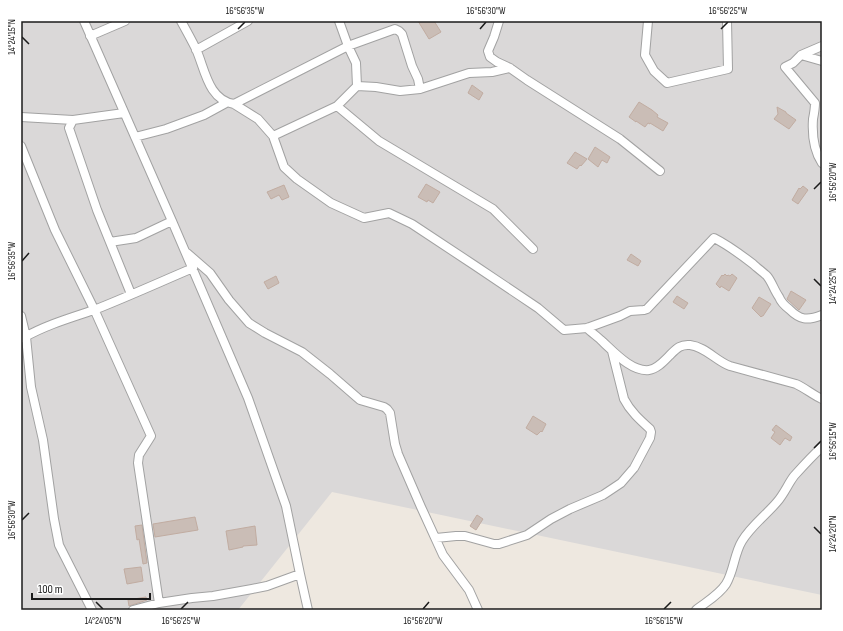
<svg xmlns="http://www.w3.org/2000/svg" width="843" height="631" viewBox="0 0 843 631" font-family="'Sofia Sans Condensed',sans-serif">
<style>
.residential{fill:#dad8d8}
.building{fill:#cabdb6;stroke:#c1aca1}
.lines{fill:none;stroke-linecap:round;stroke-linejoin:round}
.minor-casing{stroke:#a2a2a2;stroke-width:10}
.minor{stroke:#fff;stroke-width:8}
.ticks{fill:none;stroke:#1b1b1b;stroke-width:1.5}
.neatline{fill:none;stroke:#1b1b1b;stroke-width:1.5}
.ticks-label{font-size:10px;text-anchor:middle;fill:#1b1b1b}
</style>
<rect width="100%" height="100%" fill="#eee8e0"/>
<path class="residential" d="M21,21H822V595L332,492L238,610H21Z"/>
<path class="building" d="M418,21H434L441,32L429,39Z
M472,85L483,93L479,100L468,93Z
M639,102L652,110L658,115L657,117L668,123L663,131L650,123V124L648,123L645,127L636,121V122L629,117Z
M777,107L786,112V113L796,120L789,129L774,119L778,114Z
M595,147L610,157L607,163L602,160L598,167L588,159Z
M575,152L587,159L581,166L580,165L577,169L567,163Z
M426,184L440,192L433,203L428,200L427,202L418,197Z
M284,185L289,197L282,200L279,195L271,199L267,192Z
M803,186L808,190L798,204L792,200L799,188L800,189Z
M631,254L641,261L638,266L627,260Z
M725,274L727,276L728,275L730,276L732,274L737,278L729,291L721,286L720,288L716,284L722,275L723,276Z
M276,276L279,283L268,289L264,282Z
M791,291L806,300L799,310L787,299Z
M677,296L688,303L684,309L673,302Z
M759,297L771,304L763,316H762L761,317L752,308Z
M533,416L546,424L542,432L541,431L537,435L526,428Z
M776,425L792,437L790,441L785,438L780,445L771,438L775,432L772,430Z
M477,515L483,519L476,530L470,526Z
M195,517L198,530L155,537L153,524Z
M142,525L147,563L143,564L139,539L137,540L135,526Z
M255,526L257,545L243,546V547L229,550L226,531Z
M141,567L143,581L127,584L124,569Z
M146,597L147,600L129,606L128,600Z"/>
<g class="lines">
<defs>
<path id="minor" d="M84,21L172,221L248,398L286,506L300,574L308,610
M181,21C186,30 191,39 196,49C205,69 208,100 234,104L348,46L395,29L399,31L402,34L412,66L418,79L420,89
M339,21L348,46L356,63L357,86L376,87L400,91L420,89L469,73L492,72L510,68
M499,21L494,37L488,51L490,57L497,62L510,68L527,80L620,139L660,171
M648,21L645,55L654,71L667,83L728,69L727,21
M90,36L125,21
M822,46L801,55L793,63L785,67L815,103C815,109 814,114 813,119C812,134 814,151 822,163
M196,50L248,21
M801,55L822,61
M234,104L258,119L273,136L284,167L297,179L331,203L364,218L389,213L412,224L474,265L538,308L564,330L587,328L620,316L630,311L644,310L647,309L714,238C728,245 740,254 753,264C757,268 763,272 767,276C772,282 774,290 779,297C781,302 785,306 789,309C800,320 807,321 822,315
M337,106L379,141L493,209L533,249
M124,113L73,120L69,128L97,210L131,294
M21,117L73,120
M273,136L337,106L357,86
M135,137L166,129L204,115L226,103
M21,146L55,230L94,309L151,436L139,455L138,463L159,603
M110,242L136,238L172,221
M187,253L210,273L229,300L249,323L265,333L302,352L330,374L360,400L384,407L387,409L390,413L395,444L398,454L421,507L443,555L469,590L478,610
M21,316L26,337L31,387L43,440L54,519L59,545L92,610
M587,328C592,333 598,337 603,342C615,353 632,372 649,370C657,369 664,361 669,356C676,349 680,344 690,345C706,347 716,361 730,366L796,384C805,388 813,395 822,399
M23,338C46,325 70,318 94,310C127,297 160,282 193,268
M436,538L456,536H465L494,544H499L527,535L551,519L570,509L603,495L621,483L634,468L650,438L651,432L650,429C640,420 630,411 624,399L612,351
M133,610L159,603L192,598L213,596L252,589L267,586L300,574
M696,610C706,602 719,595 726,584C734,571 734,554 742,541C751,526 766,515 777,502C784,494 788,484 794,476C803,466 812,456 822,447"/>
</defs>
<use href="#minor" class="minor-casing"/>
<use href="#minor" class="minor"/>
</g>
<path class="ticks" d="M238,29L245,22M480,29L486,22M721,29L728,22M22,37L29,44M814,189L821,182M22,261L29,253M814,279L821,286M814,448L821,441M22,520L29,513M814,527L821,534M96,602L103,609M181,609L188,602M423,609L429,602M664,609L671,602"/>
<rect width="843" height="631" fill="none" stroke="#ffffff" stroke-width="44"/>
<path d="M32 593v6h118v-6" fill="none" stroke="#1b1b1b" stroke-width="2"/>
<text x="38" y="593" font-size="12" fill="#1b1b1b" stroke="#ffffff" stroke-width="3" paint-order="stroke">100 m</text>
<rect x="22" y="22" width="799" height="587" class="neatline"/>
<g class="ticks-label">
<text x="245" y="14">16°56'35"W</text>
<text x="486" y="14">16°56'30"W</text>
<text x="728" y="14">16°56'25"W</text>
<text transform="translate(11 37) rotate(-90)" y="4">14°24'15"N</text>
<text transform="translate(832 182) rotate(-90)" y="4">16°56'20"W</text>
<text transform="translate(11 261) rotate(-90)" y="4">16°56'35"W</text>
<text transform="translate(832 286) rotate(-90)" y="4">14°24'25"N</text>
<text transform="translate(832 441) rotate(-90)" y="4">16°56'15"W</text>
<text transform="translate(11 520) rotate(-90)" y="4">16°56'30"W</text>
<text transform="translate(832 534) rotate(-90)" y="4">14°24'20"N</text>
<text x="103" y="624">14°24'05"N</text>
<text x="181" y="624">16°56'25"W</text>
<text x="423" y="624">16°56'20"W</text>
<text x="664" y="624">16°56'15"W</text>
</g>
</svg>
